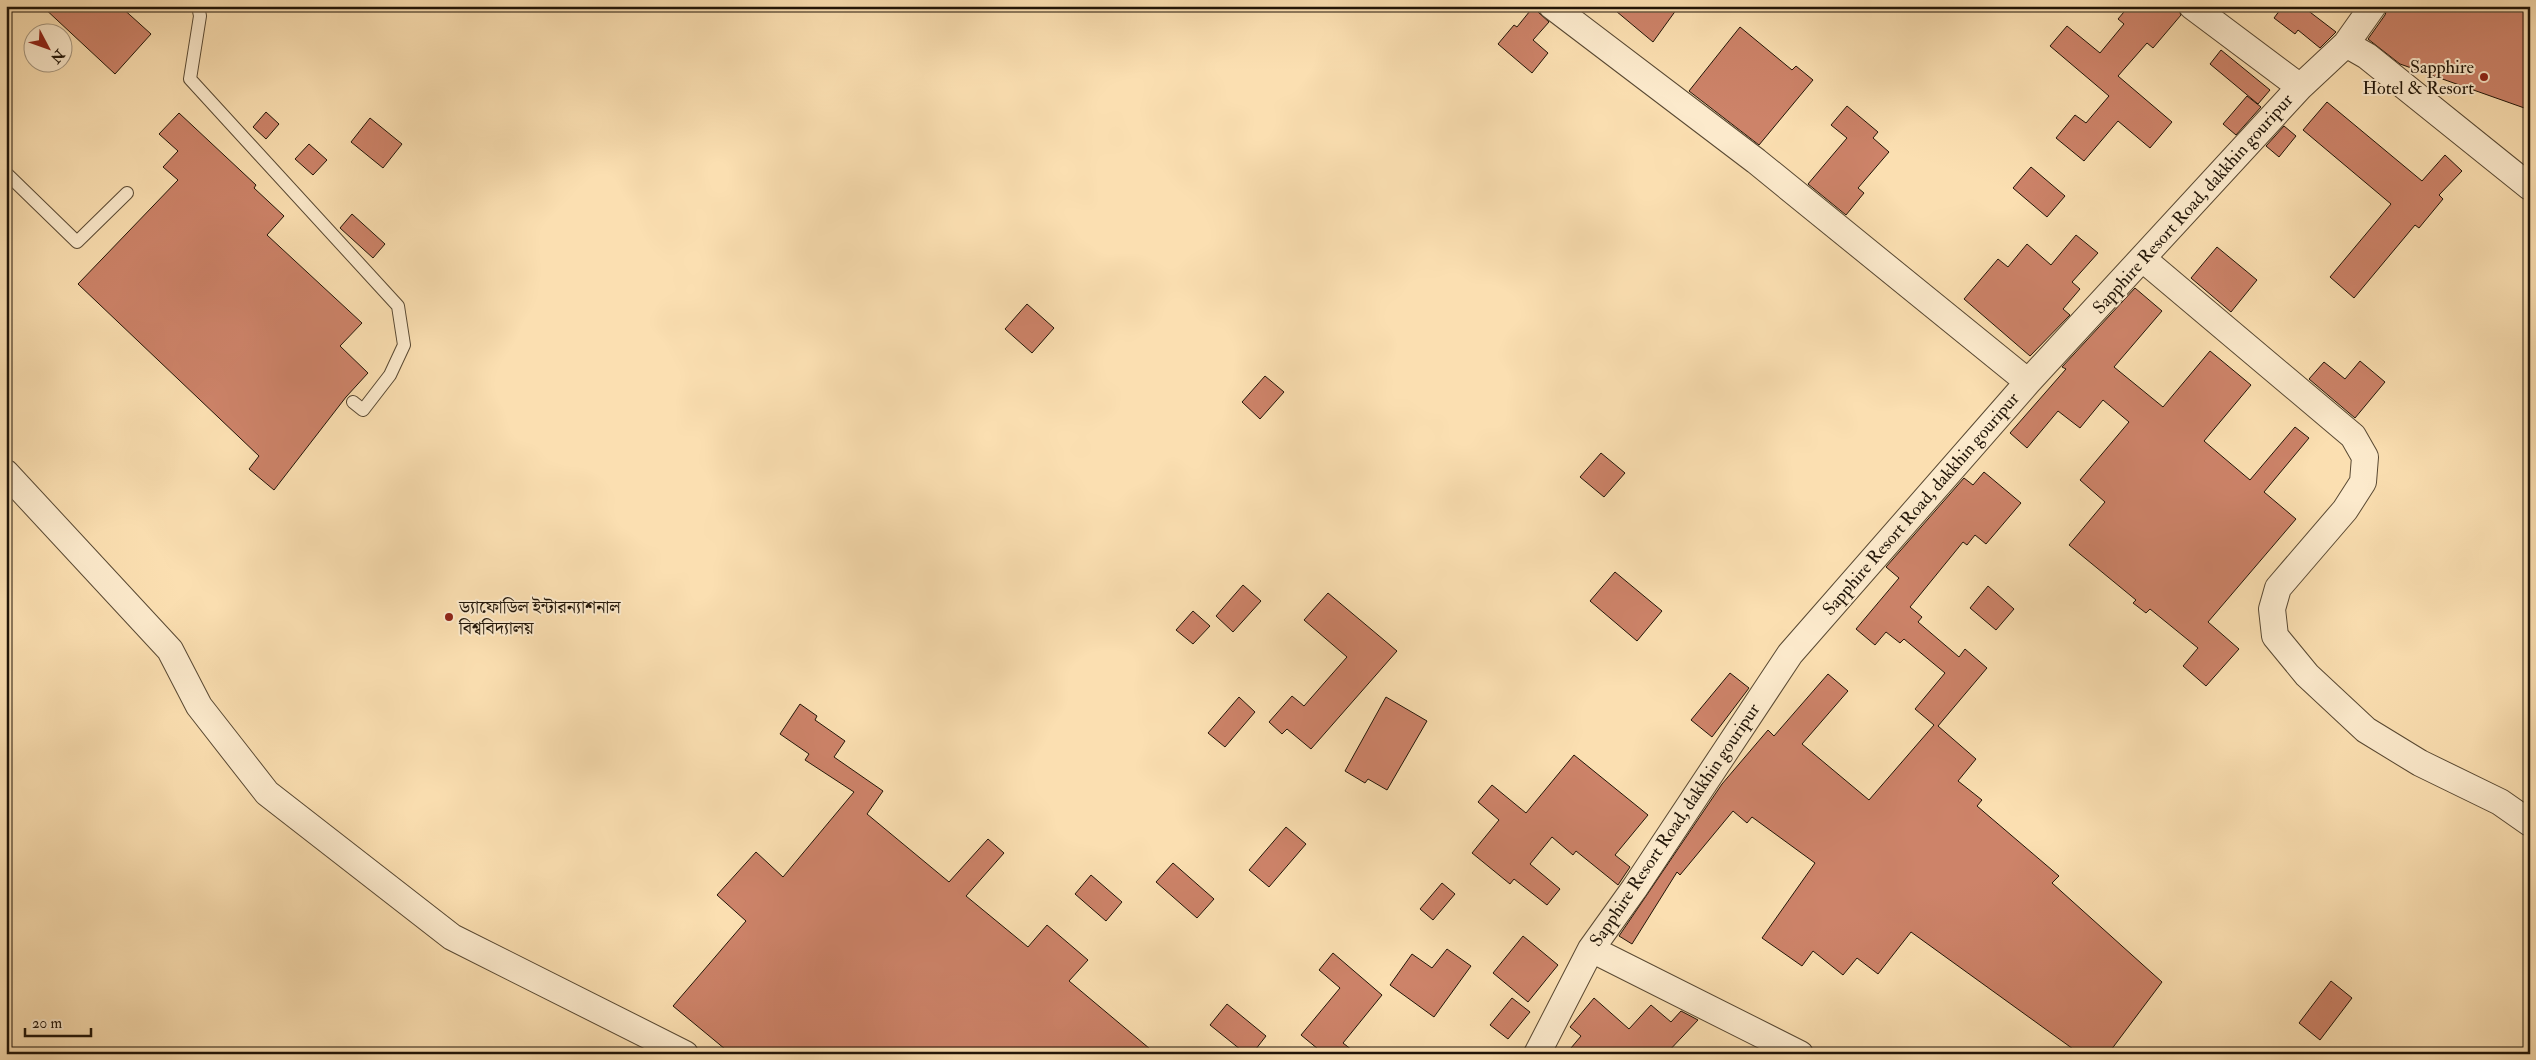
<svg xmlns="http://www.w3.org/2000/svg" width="2536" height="1060" viewBox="0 0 2536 1060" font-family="'IM FELL Double Pica','Noto Serif Bengali',serif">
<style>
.building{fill:#cd8369;stroke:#211508}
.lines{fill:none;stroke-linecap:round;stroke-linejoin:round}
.lane-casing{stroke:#584832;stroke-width:14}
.street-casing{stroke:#584832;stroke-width:28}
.lane{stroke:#fceacc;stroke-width:12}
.street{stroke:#fceacc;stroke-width:26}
.poi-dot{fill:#8f2418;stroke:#fceacc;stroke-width:2}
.labels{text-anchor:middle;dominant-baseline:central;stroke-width:4;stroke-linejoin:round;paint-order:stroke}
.poi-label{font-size:18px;fill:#211508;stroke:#fceacc;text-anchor:end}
.street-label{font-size:18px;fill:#211508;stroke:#fceacc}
</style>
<rect width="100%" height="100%" fill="#fbdfb1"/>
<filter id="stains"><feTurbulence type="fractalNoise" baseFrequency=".004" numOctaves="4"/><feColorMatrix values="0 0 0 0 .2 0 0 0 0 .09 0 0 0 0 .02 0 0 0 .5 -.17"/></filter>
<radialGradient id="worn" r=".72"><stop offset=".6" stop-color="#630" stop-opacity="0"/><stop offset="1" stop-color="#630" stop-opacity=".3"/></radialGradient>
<path class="building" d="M42,6H120L151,34L115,74Z
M1534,6H1537L1538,12L1549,22L1533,40L1548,53L1532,73L1498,44L1514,25L1517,27Z
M1610,6H1679L1653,42Z
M2129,6H2177L2181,15L2153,48L2147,43L2118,76L2172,122L2150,148L2118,121L2084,161L2056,138L2075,115L2086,123L2109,96L2050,46L2067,26L2100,53L2124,24L2118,19Z
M2283,6H2302L2336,32L2320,48L2298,30L2295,34L2274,18Z
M2388,6H2530V110L2400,64L2368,39L2385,15Z
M1740,27L1792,70L1796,66L1813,80L1759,145L1689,91Z
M2221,50L2270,90L2258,104L2210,64Z
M2247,96L2261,107L2236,135L2223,124Z
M2327,102L2422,181L2445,155L2462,171L2439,195L2443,199L2419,228L2415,225L2354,298L2330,277L2391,204L2303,130Z
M1847,106L1878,132L1873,138L1889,152L1858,188L1864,193L1846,215L1808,184L1847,138L1831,125Z
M266,112L279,124L266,139L253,127Z
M179,113L256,185L254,188L284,216L267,235L362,323L340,346L368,373L346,397L274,490L249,469L259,456L78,284L178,180L163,167L178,151L159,134Z
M370,118L402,144L383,168L351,142Z
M2284,126L2296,136L2279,157L2266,146Z
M309,144L327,160L313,175L295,159Z
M2031,167L2065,196L2047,217L2013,188Z
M352,214L385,244L373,258L340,228Z
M2076,235L2098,253L2072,282L2080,289L2063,309L2070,315L2030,356L1964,299L1998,259L2008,267L2027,244L2051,265Z
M2217,247L2257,280L2231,312L2191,278Z
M2135,288L2162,311L2114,367L2163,407L2210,351L2251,385L2204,441L2250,480L2295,427L2309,438L2264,492L2296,519L2208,622L2239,649L2206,686L2183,666L2198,648L2150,609L2146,613L2133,603L2136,600L2069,545L2105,502L2080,480L2129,422L2103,400L2080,428L2058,411L2027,448L2010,433L2066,369L2062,367Z
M1027,304L1054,328L1032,353L1005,329Z
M2360,361L2385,382L2355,418L2309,379L2324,362L2345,379Z
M1265,376L1284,392L1260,419L1242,402Z
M1601,453L1625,473L1604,497L1580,477Z
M1984,472L2021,503L1986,544L1975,535L1967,545L1963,542L1910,607L1922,617L1918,622L1959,657L1965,649L1987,668L1938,726L1976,759L1958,781L1982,800L1977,806L2059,876L2052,883L2162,982L2108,1054H2080L1911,932L1878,974L1857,958L1843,975L1813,951L1802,966L1762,938L1815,863L1752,817L1747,823L1733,811L1680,875L1677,872L1632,944L1619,936L1722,784L1768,730L1774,736L1828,674L1848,691L1802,744L1869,800L1934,725L1915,709L1945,673L1904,639L1900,643L1886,632L1875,645L1856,629L1899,578L1886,567L1964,478L1973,485Z
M1615,572L1662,611L1637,641L1590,601Z
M1243,585L1261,601L1233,632L1216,616Z
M1988,586L2014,609L1996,630L1970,608Z
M1328,593L1397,651L1311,749L1287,729L1282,734L1269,722L1292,696L1304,706L1347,657L1304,620Z
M1193,611L1210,626L1193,644L1176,630Z
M1730,673L1749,688L1712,737L1691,720Z
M1239,697L1255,712L1225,747L1208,733Z
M1386,697L1427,721L1387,790L1368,779L1365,783L1345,771Z
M800,704L817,716L815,720L845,741L834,757L883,791L867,814L949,882L988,839L1004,853L966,896L1028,947L1047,925L1088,960L1069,981L1156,1054H731L673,1006L746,921L717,895L756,852L783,877L854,792L805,760L809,754L780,734Z
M1574,755L1648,815L1615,855L1630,867L1618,885L1576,851L1573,855L1552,837L1530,864L1560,889L1547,905L1514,879L1510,884L1472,853L1499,820L1478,802L1492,785L1526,813Z
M1286,827L1306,844L1269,887L1249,870Z
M1173,863L1214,899L1197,918L1156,882Z
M1091,875L1122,902L1106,921L1075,894Z
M1442,883L1455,894L1433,920L1420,909Z
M1523,936L1558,965L1528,1002L1493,973Z
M1447,949L1471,966L1434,1017L1390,985L1412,954L1432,968Z
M1333,953L1382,995L1343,1043L1357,1054H1324L1301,1035L1340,988L1319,970Z
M2331,981L2352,998L2320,1040L2299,1023Z
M1512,998L1530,1012L1508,1039L1490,1025Z
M1594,998L1629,1029L1651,1005L1671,1022L1681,1011L1698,1020L1666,1054H1566L1581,1036L1570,1027Z
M1227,1004L1266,1036L1252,1054H1246L1210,1025Z"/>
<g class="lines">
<defs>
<path id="lane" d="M198,6L200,16L190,79L398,306L404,345L390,375L363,410L353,402
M6,173L77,242L127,193"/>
<path id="street" d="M1552,6L1756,161L2028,382
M2192,6L2300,87
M2346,44L2367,56L2530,187
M2143,259L2353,436L2365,457L2363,482L2345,510L2278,588L2272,609L2275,636L2307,675L2366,730L2420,763L2500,802L2530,823
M6,473L170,650L199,706L267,793L452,937L685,1054
M1591,949L1800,1054
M1537,1054L1591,949L1634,889L1790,654L2028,382L2300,87L2346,44L2373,6"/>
</defs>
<use href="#lane" class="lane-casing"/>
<use href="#street" class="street-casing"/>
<use href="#lane" class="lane"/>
<use href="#street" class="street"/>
</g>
<g class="poi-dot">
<circle cx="2484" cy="77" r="5"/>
<circle cx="449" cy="617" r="5"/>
</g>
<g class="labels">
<g class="poi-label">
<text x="2474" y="67">Sapphire<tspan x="2474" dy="21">Hotel &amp; Resort</tspan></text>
<text x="459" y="607" text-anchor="start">ড্যাফোডিল ইন্টারন্যাশনাল<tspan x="459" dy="21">বিশ্ববিদ্যালয়</tspan></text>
</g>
<g class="street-label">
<text transform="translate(2193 204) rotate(-48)">Sapphire Resort Road, dakkhin gouripur</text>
<text transform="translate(1921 504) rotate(-49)">Sapphire Resort Road, dakkhin gouripur</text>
<text transform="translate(1675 825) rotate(-56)">Sapphire Resort Road, dakkhin gouripur</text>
</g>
</g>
<rect width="2536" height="1060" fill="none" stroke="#fbdfb1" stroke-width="25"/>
<rect x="8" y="8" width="2521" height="1045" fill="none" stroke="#211508" stroke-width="2.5"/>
<rect x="12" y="12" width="2511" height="1035" fill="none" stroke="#211508"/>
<g transform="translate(48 48) rotate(131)"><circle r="24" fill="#fceacc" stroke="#a4957e"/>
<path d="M0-4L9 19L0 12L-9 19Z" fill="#8f2418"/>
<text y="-8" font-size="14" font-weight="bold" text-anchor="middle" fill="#211508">N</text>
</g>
<path d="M25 1028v8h66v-8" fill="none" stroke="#211508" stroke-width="2.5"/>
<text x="32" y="1028" font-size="15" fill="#211508" stroke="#fceacc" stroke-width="4" paint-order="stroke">20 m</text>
<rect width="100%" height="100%" filter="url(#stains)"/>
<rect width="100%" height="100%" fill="url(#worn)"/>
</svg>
